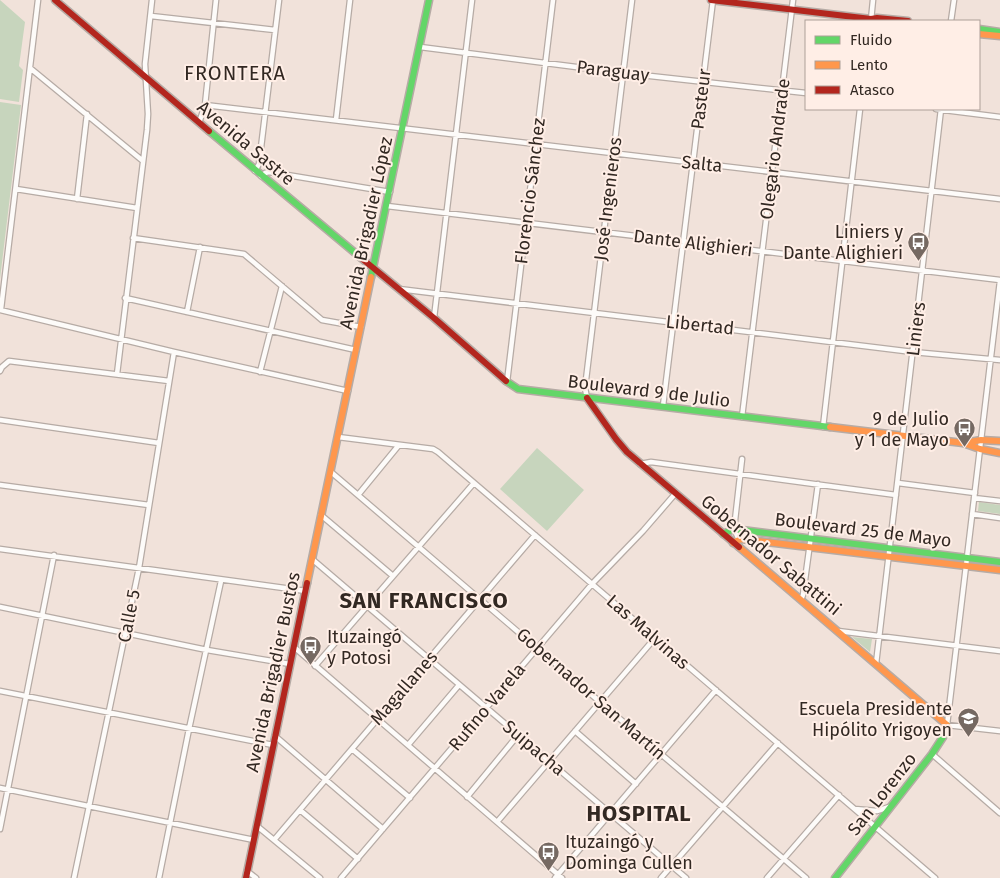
<svg xmlns="http://www.w3.org/2000/svg" width="1000" height="878" viewBox="0 0 1000 878" font-family="'Fira Sans',sans-serif">
<style>
.green{fill:#c7d5bd}
.lines{fill:none;stroke-linecap:round;stroke-linejoin:round}
.street-casing{stroke:#b6aba5;stroke-width:7}
.fast-casing{stroke:#b6aba5;stroke-width:9}
.slow-casing{stroke:#b6aba5;stroke-width:9}
.jam-casing{stroke:#b6aba5;stroke-width:9}
.street{stroke:#fdfbf9;stroke-width:4.5}
.fast{stroke:#63d668;stroke-width:6}
.slow{stroke:#ff974d;stroke-width:6}
.jam{stroke:#b3261e;stroke-width:6}
.labels{text-anchor:middle;dominant-baseline:central;stroke-width:4;stroke-linejoin:round;paint-order:stroke}
.street-label{font-size:18px;fill:#322822;stroke:#ffeee6}
.poi-label{font-size:18px;fill:#322822;stroke:#ffeee6;text-anchor:end}
.quarter-label{font-size:20px;letter-spacing:1px;fill:#322822;stroke:#ffeee6}
.district-label{font-size:22px;font-weight:bold;letter-spacing:1px;fill:#322822;stroke:#ffeee6}
</style>
<rect width="100%" height="100%" fill="#f1e2da"/>
<path class="green" d="M0,0L25,22L19,66L23,70L19,102L0,99Z
M0,102L21,105L0,279Z
M537,448L584,490L547,531L500,489Z
M979,502L1000,505V514L978,511Z
M852,637L872,639L870,652Z"/>
<g class="lines">
<defs>
<path id="street" d="M151,16L275,30
M871,20L873,0
M951,21L954,0
M420,47L623,73L806,93
M30,68L143,161
M205,105L1000,199
M936,109L1000,117
M336,120L350,0
M199,123L205,105L216,0
M255,171L259,164L279,0
M261,176L265,173L269,172L390,192
M16,189L137,208
M77,199L87,114
M387,206L1000,280
M133,238L244,254L322,320L361,327
M1000,281L947,725L1000,731
M399,289L913,352L1000,360
M125,298L356,350
M1,309L38,0
M0,310L174,352L348,391
M187,312L200,247
M434,318L472,0
M0,371L2,367L9,361L169,381
M260,372L282,286
M117,374L147,130L148,114L145,64L152,0
M507,382L553,0
M587,398L585,388L632,0
M663,406L713,0
M742,417L793,0
M0,420L159,443
M823,427L860,109
M338,437L433,449L438,452L935,878
M640,464L651,462L896,495
M331,472L806,878
M898,483L975,493
M0,485L149,505
M358,495L399,445
M974,498L1000,501
M972,514L1000,518
M321,515L393,576
M739,540L734,529L742,459
M0,549L306,591
M312,559L686,878
M801,600L803,595L818,484
M0,607L207,650L290,664
M838,631L1000,651
M294,647L562,878
M876,664L941,109
M315,666L474,483
M0,691L273,745
M575,731L636,784
M275,736L383,829
M408,745L459,685
M352,749L410,798
M932,754L1000,813
M0,788L254,840
M467,797L518,735
M855,809L877,811L889,807
M300,810L358,859
M497,822L655,638
M257,826L320,878
M0,829L54,555
M274,840L535,535
M247,871L256,878
M74,878L139,568L174,352
M159,878L189,729L221,581
M341,878L592,584L643,531L675,494
M555,878L716,690
M661,878L778,743
M767,878L839,795"/>
<path id="fast" d="M979,29L1000,32
M209,131L360,257
M371,277L429,0
M506,381L518,389L830,427
M723,534L734,529L1000,562
M835,878L932,754L943,737L947,725"/>
<path id="slow" d="M979,34L1000,36
M830,427L963,443L980,449L1000,453
M965,443L981,440L1000,441
M733,543L741,539L1000,570
M739,547L947,725
M307,583L371,277"/>
<path id="jam" d="M55,0L209,131
M711,0L871,19L877,18L908,21
M360,257L434,318L506,381
M587,398L616,439L627,452L739,547
M246,878L307,583"/>
</defs>
<use href="#street" class="street-casing"/>
<use href="#fast" class="fast-casing"/>
<use href="#slow" class="slow-casing"/>
<use href="#jam" class="jam-casing"/>
<use href="#street" class="street"/>
<use href="#fast" class="fast"/>
<use href="#slow" class="slow"/>
<use href="#jam" class="jam"/>
</g>
<defs>
<symbol id="bus-pin" viewBox="-11 -11 22 30"><path d="M0 17L-7.5 6A9.5 9.5 0 1 1 7.5 6Z" fill="#756962" stroke="#ffeee6"/><path d="M-5-6H5V4H4V6H2V4H-2V6H-4V4H-5ZM-3.5-4V0h7V-4ZM-3.5 1.2v1.5H-2V1.2ZM2 1.2v1.5H3.5V1.2Z" fill="#fff"/></symbol>
<symbol id="school-pin" viewBox="-11 -11 22 30"><path d="M0 17L-7.5 6A9.5 9.5 0 1 1 7.5 6Z" fill="#756962" stroke="#ffeee6"/><path d="M0-5L7-2L0 1L-7-2ZM-4 1L0 2.5L4 1V4Q0 6-4 4Z" fill="#fff"/></symbol>
</defs>
<g fill-rule="evenodd">
<use href="#bus-pin" x="906" y="230" width="25" height="34"/>
<use href="#bus-pin" x="952" y="416" width="25" height="34"/>
<use href="#bus-pin" x="298" y="634" width="25" height="34"/>
<use href="#school-pin" x="956" y="706" width="25" height="34"/>
<use href="#bus-pin" x="536" y="840" width="25" height="34"/>
</g>
<g class="labels">
<g class="street-label">
<text transform="translate(613 71) rotate(7)">Paraguay</text>
<text transform="translate(701 99) rotate(-83)">Pasteur</text>
<text transform="translate(246 143) rotate(40)">Avenida Sastre</text>
<text transform="translate(775 149) rotate(-83)">Olegario Andrade</text>
<text transform="translate(702 164) rotate(6)">Salta</text>
<text transform="translate(530 191) rotate(-83)">Florencio Sánchez</text>
<text transform="translate(608 199) rotate(-83)">José Ingenieros</text>
<text transform="translate(366 233) rotate(-78)">Avenida Brigadier López</text>
<text transform="translate(693 243) rotate(7)">Dante Alighieri</text>
<text transform="translate(700 325) rotate(6)">Libertad</text>
<text transform="translate(916 329) rotate(-83)">Liniers</text>
<text transform="translate(649 391) rotate(7)">Boulevard 9 de Julio</text>
<text transform="translate(863 530) rotate(7)">Boulevard 25 de Mayo</text>
<text transform="translate(771 555) rotate(40)">Gobernador Sabattini</text>
<text transform="translate(129 616) rotate(-79)">Calle 5</text>
<text transform="translate(648 632) rotate(41)">Las Malvinas</text>
<text transform="translate(273 672) rotate(-78)">Avenida Brigadier Bustos</text>
<text transform="translate(404 688) rotate(-49)">Magallanes</text>
<text transform="translate(591 694) rotate(41)">Gobernador San Martín</text>
<text transform="translate(487 707) rotate(-50)">Rufino Varela</text>
<text transform="translate(534 748) rotate(40)">Suipacha</text>
<text transform="translate(882 794) rotate(-52)">San Lorenzo</text>
</g>
<g class="poi-label">
<text x="903" y="232">Liniers y<tspan x="903" dy="21">Dante Alighieri</tspan></text>
<text x="949" y="419">9 de Julio<tspan x="949" dy="21">y 1 de Mayo</tspan></text>
<text x="327" y="637" text-anchor="start">Ituzaingó<tspan x="327" dy="21">y Potosi</tspan></text>
<text x="952" y="709">Escuela Presidente<tspan x="952" dy="21">Hipólito Yrigoyen</tspan></text>
<text x="565" y="842" text-anchor="start">Ituzaingó y<tspan x="565" dy="21">Dominga Cullen</tspan></text>
</g>
<g class="quarter-label">
<text x="235" y="73">FRONTERA</text>
</g>
<g class="district-label">
<text x="424" y="600">SAN FRANCISCO</text>
<text x="639" y="813">HOSPITAL</text>
</g>
</g>
<rect x="805" y="20" width="175" height="90" fill="#ffeee6" stroke="#ad9f98"/>
<rect x="815" y="36" width="25" height="8" fill="#63d668" stroke="#ad9f98"/>
<text x="850" y="45" font-size="15" fill="#322822">Fluido</text>
<rect x="815" y="61" width="25" height="8" fill="#ff974d" stroke="#ad9f98"/>
<text x="850" y="70" font-size="15" fill="#322822">Lento</text>
<rect x="815" y="86" width="25" height="8" fill="#b3261e" stroke="#ad9f98"/>
<text x="850" y="95" font-size="15" fill="#322822">Atasco</text>
</svg>
